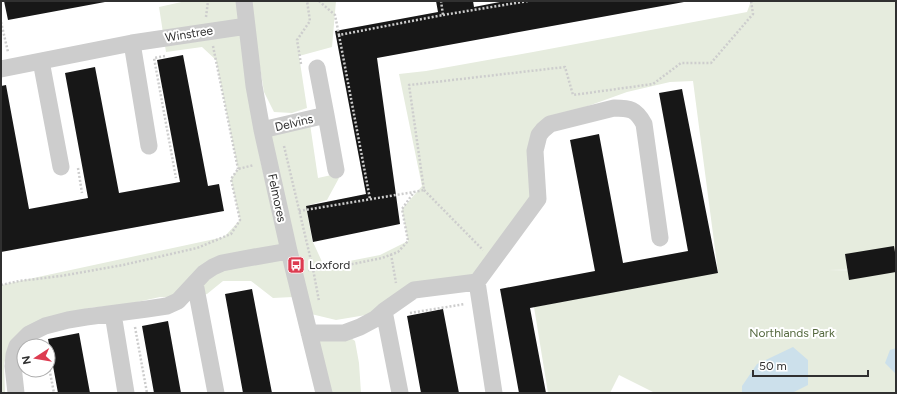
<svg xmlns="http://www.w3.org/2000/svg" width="897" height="394" viewBox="0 0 897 394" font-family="Figtree,sans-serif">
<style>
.green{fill:#e6ecde}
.water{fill:#cce0eb}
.building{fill:#171717}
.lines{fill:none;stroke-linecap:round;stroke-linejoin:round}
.path{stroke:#cdcdcd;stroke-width:2.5;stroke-dasharray:2 2;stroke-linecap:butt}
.minor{stroke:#cdcdcd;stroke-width:17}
.labels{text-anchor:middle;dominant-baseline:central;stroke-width:4;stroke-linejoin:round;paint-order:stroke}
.street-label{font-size:12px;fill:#303030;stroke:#fff}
.poi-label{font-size:12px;fill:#303030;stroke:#fff;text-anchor:start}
.park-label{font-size:12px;fill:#55693f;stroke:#fff}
</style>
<rect width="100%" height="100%" fill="#fff"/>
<path class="green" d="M186,1H237L253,122L261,163L293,297L273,298L251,281H223L207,294L187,299L160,297L128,304L89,308L29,329L10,343L4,364L5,393H1V285L224,237L240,220L231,179L238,169L216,60L202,47L166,52L159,7Z
M249,1H336L332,47L299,56L307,108L292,113L274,112L264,92Z
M751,1H896V269L827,270L896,271V393H655L619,375L610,393H548L534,307L718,272L693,81L670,82L627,92L538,124V199L477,282L410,290L378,313L336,320L307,313L266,133L310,124L318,178L336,174L339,178L327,200L306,206L312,240L324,266L380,255L408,241L402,209L422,186L399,74L426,71L533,52L747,12Z
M344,333L355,341L359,363L361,393H327L319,338Z"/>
<path class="water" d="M793,347L808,360V385L792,393H742V386L757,364Z
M896,348V374L885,363L890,350Z"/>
<path class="building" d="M4,1H105V2L8,20Z
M436,1H473L474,7L505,1H683L684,2L377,58L400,224L313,242L306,206L366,194L335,31L438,12Z
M183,55L208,186L219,184L224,211L1,252V86L6,85L29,209L88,198L65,73L95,67L119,193L180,182L157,60Z
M682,89L718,273L530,308L546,393H519L500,289L595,271L570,140L599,134L623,263L688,251L659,93Z
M894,246L896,258V272L849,280L845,254Z
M252,289L272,393H243L225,294Z
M443,309L459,393H421L407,316Z
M168,321L181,393H154L142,326Z
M79,333L90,393H58L48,339Z"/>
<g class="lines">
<path class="path" d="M319,1L335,15L339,35L443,15L441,1
M443,15L528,1
M206,17L208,1
M1,22L8,52
M339,35L370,199
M213,46L238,169
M165,56L154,58L176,178
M301,64L297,40L310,21L307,1
M284,146L313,269L319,301
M78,168L82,193
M424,190L483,250
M299,211L414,192
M391,254L396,283
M308,270L333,268L382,258L398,252L408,241L402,209L414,192L424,190L409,85L565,67L573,95L653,84L681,63H711L753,14L751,1
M1,285L19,281L61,276L123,265L197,248L231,234L240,220L231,179L238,169L254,165
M410,313L465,304
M135,327L147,393
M48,362L54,393"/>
<path class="minor" d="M244,1L254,86L262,130L289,251L324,393
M132,43L149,146
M41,61L61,167
M317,68L326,115L336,170
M1,69L132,43L247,26
M262,130L326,115
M477,282L494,393
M195,283L216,393
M384,311L400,393
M113,314L126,393
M309,333H344L360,327L375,319L384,311L414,290L477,282L538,199L535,151L539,135L543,130L550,124L614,108C630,108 636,109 644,124L660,238
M16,393L13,366L14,355L17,346L29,334L45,326L68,320L86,317L147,309L167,306L178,301L204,273L213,267L222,263L243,259L289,251"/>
</g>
<defs>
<symbol id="bus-square" viewBox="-11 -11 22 22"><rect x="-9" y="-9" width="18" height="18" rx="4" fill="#dd3b50" stroke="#fff"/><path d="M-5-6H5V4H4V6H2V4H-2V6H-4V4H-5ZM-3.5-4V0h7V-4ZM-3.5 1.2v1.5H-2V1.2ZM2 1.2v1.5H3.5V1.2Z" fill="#fff"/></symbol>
</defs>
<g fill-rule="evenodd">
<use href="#bus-square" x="286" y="255" width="20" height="20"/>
</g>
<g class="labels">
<g class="street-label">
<text transform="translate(189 34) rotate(-9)">Winstree</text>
<text transform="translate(294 123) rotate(-13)">Delvins</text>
<text transform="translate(277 198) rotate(78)">Felmores</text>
</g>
<g class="poi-label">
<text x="309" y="265">Loxford</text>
</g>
<g class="park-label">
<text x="792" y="333">Northlands Park</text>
</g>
</g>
<rect width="897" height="394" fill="none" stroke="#303030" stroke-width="4"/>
<g transform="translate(36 358) rotate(258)"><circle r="19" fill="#ffffff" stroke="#acacac"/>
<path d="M0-3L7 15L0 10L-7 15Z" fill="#dd3b50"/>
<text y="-6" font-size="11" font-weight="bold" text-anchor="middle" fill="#303030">N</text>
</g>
<path d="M753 370v6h115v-6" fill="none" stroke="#303030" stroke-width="2"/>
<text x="759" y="370" font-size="12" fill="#303030" stroke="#ffffff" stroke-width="3" paint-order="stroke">50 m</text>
</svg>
